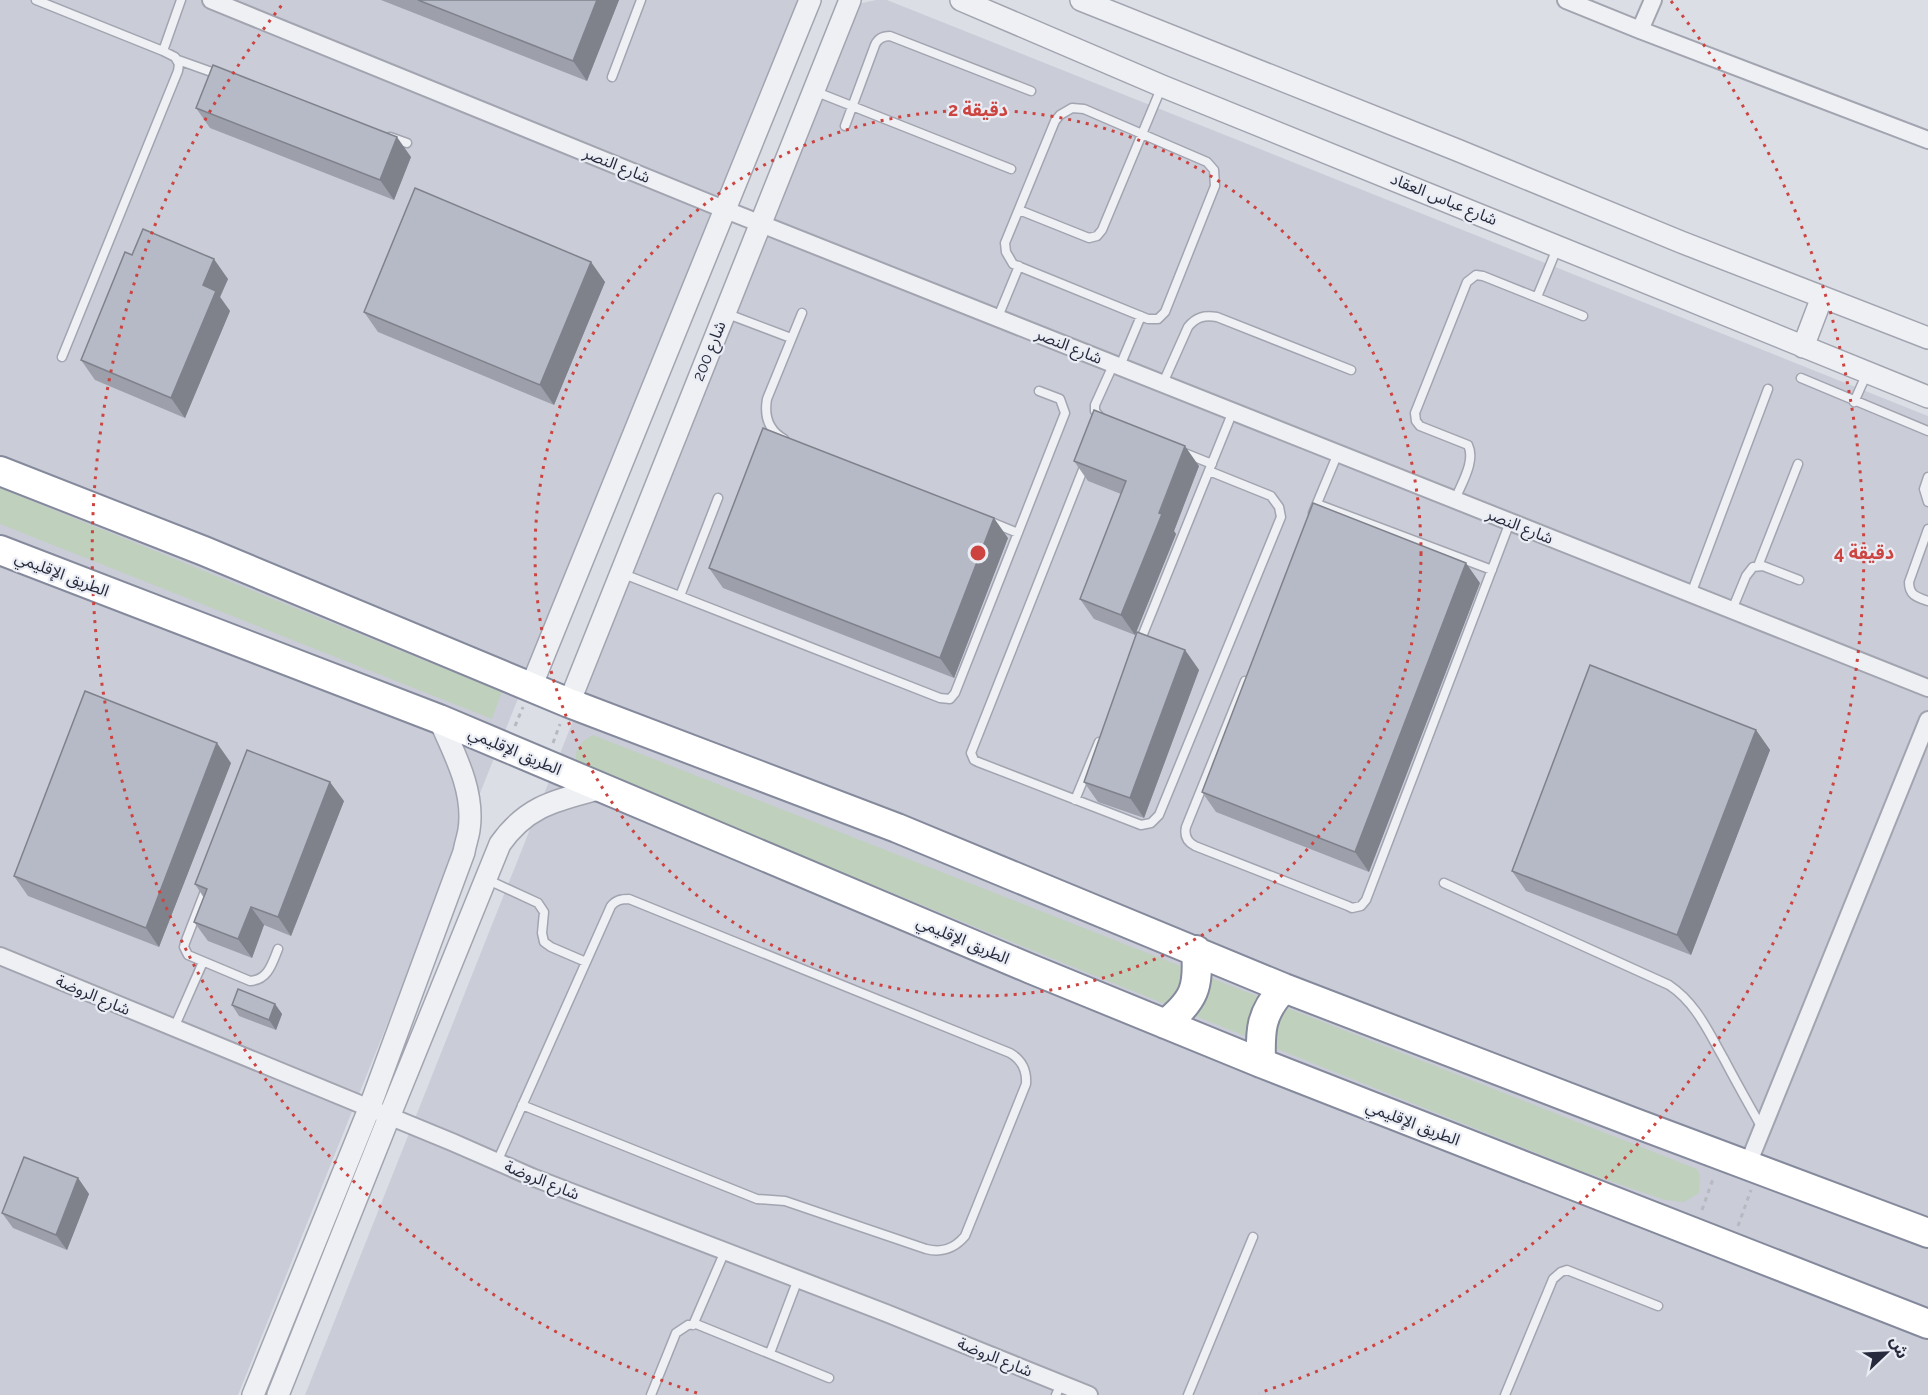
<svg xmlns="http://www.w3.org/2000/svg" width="1928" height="1395" viewBox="0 0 1928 1395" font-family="Raleway,'Noto Sans Arabic',sans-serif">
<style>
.built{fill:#cacdd8}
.green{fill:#bfd0bd}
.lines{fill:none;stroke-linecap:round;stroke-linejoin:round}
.service-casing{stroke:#a2a4b0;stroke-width:11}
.minor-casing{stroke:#a2a4b0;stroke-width:20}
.tertiary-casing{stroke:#a2a4b0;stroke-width:24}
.trunk-casing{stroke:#84899c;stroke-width:32}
.path{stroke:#b6b9c0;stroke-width:3;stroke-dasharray:4.5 4.5;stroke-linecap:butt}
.service{stroke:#eef0f4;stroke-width:8}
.minor{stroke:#eef0f4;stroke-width:16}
.tertiary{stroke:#eef0f4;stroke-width:21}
.trunk{stroke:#fff;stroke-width:28}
.wall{fill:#9d9faa}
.shaded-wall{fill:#7f828b}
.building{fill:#b6b9c6;stroke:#7f828b;stroke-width:1.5}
.ring{fill:none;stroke:#cc4340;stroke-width:3;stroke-dasharray:3 6}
.labels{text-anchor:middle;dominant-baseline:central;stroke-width:4.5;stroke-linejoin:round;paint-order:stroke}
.street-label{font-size:16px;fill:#262a3c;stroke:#ebedf4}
.centre{fill:#cc4340;stroke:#ebedf4;stroke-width:3}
.ring-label{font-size:18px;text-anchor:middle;font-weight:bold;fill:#cc4340;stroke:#ebedf4;stroke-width:4.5;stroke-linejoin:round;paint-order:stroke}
</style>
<rect width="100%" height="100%" fill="#dcdee6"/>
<path class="built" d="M0,0H799L238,1395H0Z
M876,0H887L1928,416V1395H305L858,4Z"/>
<path class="green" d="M0,488L502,692L492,719L0,524Z
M593,735L1697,1169L1700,1175L1699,1193L1684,1202L1665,1200L1584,1172L1098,977L577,764C573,749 580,742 593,735Z"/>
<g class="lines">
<defs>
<path id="service" d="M36,0L163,51L175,57L179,64L178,71L62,357
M163,51L181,0
M178,60L220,75
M612,77L641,0
M814,91L1011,169
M1072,108L1084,109L1207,162L1214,170L1215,186L1165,312L1158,319H1148L1013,264L1006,252L1005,243L1055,121L1060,115Z
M845,126L875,45C878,38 883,36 890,36L1031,91
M390,137L407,143
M1019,210L1089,238L1097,236L1102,230L1162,86
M1537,297L1558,246
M725,313L791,338
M998,317L1019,266
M1120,366L1141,316
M1801,378L1928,431
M1163,383L1188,327C1196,317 1204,315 1217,317L1351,370
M1854,402L1867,373
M1101,418L1095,411V405L1114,363
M784,439C768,430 764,416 767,399L802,313
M1182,452L1212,464
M1086,462L971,753L974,760L978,762L1141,825L1151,823L1159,815L1281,517L1279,507L1271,496L1209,471
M1928,477L1924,489L1928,502
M1455,500C1461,484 1476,461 1468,445L1420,426L1416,421L1415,413L1467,282L1476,275L1483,276L1583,316
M1317,504L1492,570
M1313,513L1338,453
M991,522L1018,533
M1928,529L1909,582C1909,595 1916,597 1928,601
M1758,566L1798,464
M621,573L940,698L950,699L955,693L1065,413L1060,399L1039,391
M1691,594L1768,389
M680,596L718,498
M1732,610L1746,576L1753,567L1763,566L1799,580
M1139,644L1233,411
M1245,681L1186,827C1184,836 1187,842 1195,846L1348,906L1352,908L1361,906L1366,900L1510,522
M1075,800L1099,742
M486,879L538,903L544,912L542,933L544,942L551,947L586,962
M1444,883L1669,985C1696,1003 1708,1031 1724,1059C1736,1082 1749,1105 1762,1128
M207,886L185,943L184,947L188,955L250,981C268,980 272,964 278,949
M174,1028L203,962
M497,1162L611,906C616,900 621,899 629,899L1010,1053C1022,1060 1027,1070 1026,1084L965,1236C954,1249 942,1253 926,1249L785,1201L757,1199L522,1105
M693,1325L725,1251
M770,1353L798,1279
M651,1395L676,1333L688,1325L696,1324L829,1378
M1056,1395L1061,1384
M1188,1395L1253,1237
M1505,1395L1553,1279L1561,1272L1567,1270L1658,1306"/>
<path id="minor" d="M211,0L726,210L1928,688
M1566,0L1640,30L1928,140
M1640,30L1653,0
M0,956L452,1142L532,1177L886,1313L1089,1395
M1748,1164L1928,720"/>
<path id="tertiary" d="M961,0L1162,86L1928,397
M1081,0L1457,150L1681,242L1928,338
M1803,347L1822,297
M531,687L810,0
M569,703L850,0
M253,1395L369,1109L464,852C465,845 468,837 469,830C475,791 454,753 439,719
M278,1395L389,1117L500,844C528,804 559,800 602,788"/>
<path id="trunk" d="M0,471L204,551L569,703L897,828L1284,988L1635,1123L1928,1233
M0,550L439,719L1031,969L1261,1063L1928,1324
M1165,1024C1195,1000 1199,987 1196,950
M1261,1063C1260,1031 1260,1013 1284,988"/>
</defs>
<use href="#service" class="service-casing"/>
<use href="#minor" class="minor-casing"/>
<use href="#tertiary" class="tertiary-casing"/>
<use href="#trunk" class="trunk-casing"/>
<path class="path" d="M515,726L523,707
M553,743L560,724
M1702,1210L1714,1176
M1738,1226L1751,1190"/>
<use href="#service" class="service"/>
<use href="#minor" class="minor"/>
<use href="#tertiary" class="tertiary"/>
<use href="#trunk" class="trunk"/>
</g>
<path class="wall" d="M381,0H619L587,81Z
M196,108L411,157L394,200L210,128Z
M132,255L228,279L220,297L230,311L185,418L95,380L81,360Z
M591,262L605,282L554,405L378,332L364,312Z
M1074,461L1199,466L1174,531L1176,534L1135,635L1094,619L1080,599L1121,494L1088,481Z
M1008,538L954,678L723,588L709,568Z
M1480,583L1369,872L1216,812L1202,792Z
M1185,650L1199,670L1144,818L1098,802L1084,782Z
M1756,730L1770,750L1691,955L1526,891L1512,871Z
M231,763L159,947L28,896L14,876Z
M344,801L291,936L264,925L252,958L208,941L194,922L204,898L195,884Z
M275,1004L282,1014L276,1030L239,1016L232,1005Z
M78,1178L89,1194L67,1250L13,1228L2,1213Z"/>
<path class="shaded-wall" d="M597,0H619L587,81L573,61Z
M397,137L411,157L394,200L380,180Z
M214,259L228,279L220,297L230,311L185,418L171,398L203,285Z
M591,262L605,282L554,405L540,385Z
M1185,446L1199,466L1174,531L1176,534L1135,635L1121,615Z
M994,518L1008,538L954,678L940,658Z
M1466,563L1480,583L1369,872L1355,852Z
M1185,650L1199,670L1144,818L1130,798Z
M1756,730L1770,750L1691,955L1677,935Z
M217,743L231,763L159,947L146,928Z
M330,782L344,801L291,936L278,917Z
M251,907L264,925L252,958L238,939Z
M275,1004L282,1014L276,1030L269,1020Z
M78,1178L89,1194L67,1250L56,1235Z"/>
<path class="building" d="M418,0H597L573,61Z
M213,65L397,137L380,180L196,108Z
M415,188L591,262L540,385L364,312Z
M143,229L214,259L203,285L216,291L171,398L81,360L125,252L132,255Z
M1094,410L1185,446L1159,513L1162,514L1121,615L1080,599L1126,481L1074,461Z
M763,428L994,518L940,658L709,568Z
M1313,503L1466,563L1355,852L1202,792Z
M1137,632L1185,650L1130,798L1084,782Z
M1590,665L1756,730L1677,935L1512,871Z
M85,691L217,743L146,928L14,876Z
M247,750L330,782L278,917L251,907L238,939L194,922L207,889L195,884Z
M238,989L275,1004L269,1020L232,1005Z
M24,1157L78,1178L56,1235L2,1213Z"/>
<g class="ring">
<circle cx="978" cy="553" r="443"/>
<path d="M697 1393A886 886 0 0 1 285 1M1671 1A886 886 0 0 1 1259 1393"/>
</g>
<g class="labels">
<g class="street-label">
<text transform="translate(617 165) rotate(22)">شارع النصر</text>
<text transform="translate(1444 199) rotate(22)">شارع عباس العقاد</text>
<text transform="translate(1069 346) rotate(22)">شارع النصر</text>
<text transform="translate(709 351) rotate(-68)">شارع 200</text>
<text transform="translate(1520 526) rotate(22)">شارع النصر</text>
<text transform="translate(62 574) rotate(21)">الطريق الإقليمي</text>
<text transform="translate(515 751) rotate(23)">الطريق الإقليمي</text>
<text transform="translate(963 940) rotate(23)">الطريق الإقليمي</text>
<text transform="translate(93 995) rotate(23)">شارع الروضة</text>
<text transform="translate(1413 1123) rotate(21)">الطريق الإقليمي</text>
<text transform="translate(542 1180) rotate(22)">شارع الروضة</text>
<text transform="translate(995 1357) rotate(22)">شارع الروضة</text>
</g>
</g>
<circle cx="978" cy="553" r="9" class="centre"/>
<g class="ring-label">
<text x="978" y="116">2 دقيقة</text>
<text x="1864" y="559">4 دقيقة</text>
</g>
<g transform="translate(1886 1353) rotate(67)" stroke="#ebedf4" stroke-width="4.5" paint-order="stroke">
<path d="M0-4.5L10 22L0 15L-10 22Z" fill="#262a3c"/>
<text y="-9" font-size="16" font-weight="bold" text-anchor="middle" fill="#262a3c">ش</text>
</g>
</svg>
